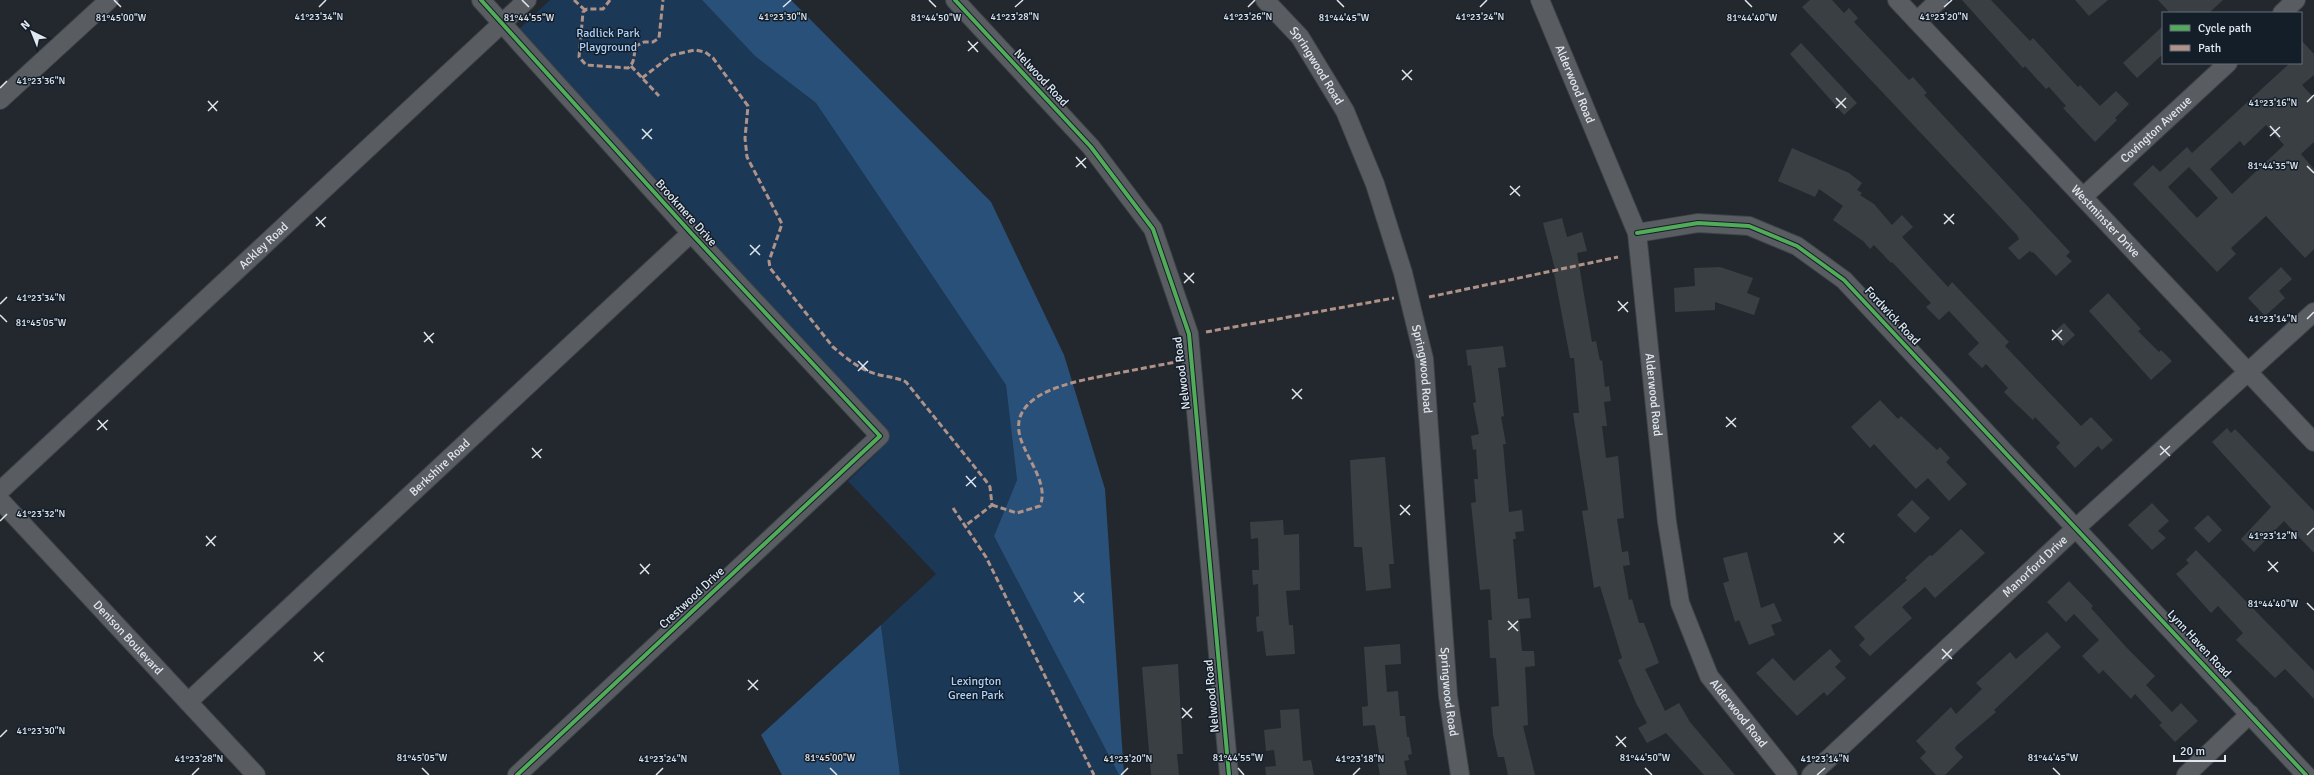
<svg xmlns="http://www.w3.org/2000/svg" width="2314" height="775" viewBox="0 0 2314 775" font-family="Signika,sans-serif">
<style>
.green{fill:#1b3857}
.forest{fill:#295078}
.building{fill:#3a3f44;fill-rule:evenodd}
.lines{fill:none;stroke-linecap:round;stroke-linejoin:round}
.street-casing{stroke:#3f4449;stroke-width:20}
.street{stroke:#595d62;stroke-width:18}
.quiet{stroke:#af9288;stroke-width:3;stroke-dasharray:6 3;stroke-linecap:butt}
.cycleway-casing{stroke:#141e29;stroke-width:6}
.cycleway{stroke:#51ab58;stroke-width:4}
.ticks{fill:none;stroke:#e0e7ef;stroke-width:1.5}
.labels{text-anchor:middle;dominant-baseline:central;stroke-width:3;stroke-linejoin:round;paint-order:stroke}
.park-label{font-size:12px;fill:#abd1fb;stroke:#141e29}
.street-label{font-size:12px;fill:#e0e7ef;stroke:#141e29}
.ticks-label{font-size:10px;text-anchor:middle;fill:#e0e7ef;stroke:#141e29;stroke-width:3;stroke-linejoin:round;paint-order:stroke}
</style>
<rect width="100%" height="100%" fill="#23282e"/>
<path class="green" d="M550,0H702L755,56L816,103L1006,385L1017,480L994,536L1119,775H900L881,625L936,574L848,481L878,452L882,431L517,31Z"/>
<path class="forest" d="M702,0H791L991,202L1064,355L1105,489L1124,775H1119L994,536L1017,480L1006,385L816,103L755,56Z
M881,625L900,775H782L761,735Z"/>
<path class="building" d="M1810,0H1832L1844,13L1849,8L1858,18L1854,22L1909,80L1913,77L1927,93L1924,95L2070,252L2066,256L2072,261L2056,276L2033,252L2032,253L2030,251L2019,260L2008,248L2019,239L2017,235L1802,7Z
M1962,0H1991L2030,41L2033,38L2078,87L2080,85L2100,106L2116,91L2129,104L2115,118L2117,120L2095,142L2063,108L2066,106L2049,87L2046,89L2025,66L2023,68Z
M2075,0H2108L2089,16Z
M2158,0H2223L2209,13H2170Z
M2163,26V54L2137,78L2123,63Z
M2301,40L2314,54V75L2302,85L2314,98V142L2301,154L2314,169V249L2305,258L2266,216L2231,248L2236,254L2217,272L2133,184L2153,165L2160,172L2187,147L2192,153L2290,63H2301ZM2266,125L2284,145L2232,194L2210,169L2240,141L2244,146ZM2189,167L2218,198L2197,218L2168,187Z
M1801,43L1857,103L1844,115L1790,54Z
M1792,148L1849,173L1862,183L1857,190L1862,193L1860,195L1874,204L1892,225L1902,215L1913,227L1902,237L1948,287L1952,282L2009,342L2005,346L2081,426L2091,417L2113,440L2102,450L2098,446L2075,468L2056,447L2060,443L2035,417L2033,420L2015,403L2004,392L2008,388L1986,364L1982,368L1968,354L1979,343L1949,311L1939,320L1926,307L1931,303L1892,262L1891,263L1874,245L1870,249L1863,241L1833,220L1843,206L1819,189L1815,197L1778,181Z
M1562,218L1567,237L1582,232L1587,251L1577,253L1592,342L1596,341L1600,361L1602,360L1605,387L1609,386L1611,401L1604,402L1607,426H1602L1606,458L1618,456L1624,518L1617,519L1622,552L1628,551L1630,565L1623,566L1629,600L1632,599L1639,623H1644L1659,663L1645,669L1665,711L1679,703L1690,722L1735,775H1704L1666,733L1647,743L1638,728L1647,723L1636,703L1618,660L1622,658L1600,586L1594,588L1582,511L1588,510L1573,413H1579L1574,358H1570L1554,273H1556L1543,223Z
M1720,267L1753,278L1747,293L1760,298L1754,315L1715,302V310L1675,312L1674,288L1695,286L1694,268Z
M2281,267L2292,279L2279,291L2285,298L2265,316L2248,298Z
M2108,293L2141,329L2138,331L2159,352L2161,350L2172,361L2151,380L2089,311Z
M2064,323L2075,335L2063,346L2052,334Z
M1503,346L1506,367L1498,368L1504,416L1501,417L1506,444H1503L1509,512L1522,510L1524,531L1515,532L1516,539H1513L1518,599L1529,598L1531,618L1519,619L1522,651H1534L1535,666L1525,667L1528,725L1523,726L1535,775H1508L1504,757H1498L1493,735L1491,707L1499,706L1496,658H1490L1488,620H1492L1490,589L1480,590L1471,503L1476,502L1474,479H1478L1476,449L1473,450L1471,436L1479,434L1473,403L1476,402L1471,365L1468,366L1466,350Z
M1880,400L1898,419L1901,416L1937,450L1940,447L1950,458L1946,462L1967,484L1949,501L1928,478L1916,489L1874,444L1870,448L1851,427Z
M2227,428L2231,433L2235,429L2314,511V553L2284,521L2254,552L2241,539L2271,507L2212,442Z
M1385,457L1394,564H1389L1391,588L1366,591L1362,547H1354L1350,460Z
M1912,500L1930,518L1915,533L1897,515Z
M2152,503L2169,521L2158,531L2166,538L2152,550L2128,525Z
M2208,515L2222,530L2209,543L2194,528Z
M1283,520L1284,535L1299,534L1300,590L1286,591L1289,625H1293L1295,654L1266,656L1263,631L1257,632L1256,617L1259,616L1258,584L1253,585L1252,570H1259L1258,538L1251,539L1250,522Z
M1961,529L1985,553L1935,598L1925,587L1902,607L1912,618L1870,656L1859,645L1865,639L1854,627L1907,580L1905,578L1930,555L1932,556Z
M2196,550L2314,671V699L2285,669L2275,678L2236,640L2243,633L2218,606L2211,613L2176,574L2189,563L2186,560Z
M1747,552L1761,608L1774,603L1782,621L1771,625L1775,635L1749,645L1739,620L1735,622L1723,583L1729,581L1723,558Z
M2069,581L2093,606L2091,608L2127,648L2155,676L2146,685L2172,712L2181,703L2198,721L2175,742L2159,725L2162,723L2135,694L2131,699L2103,670L2099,674L2082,656L2099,640L2074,614L2066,622L2047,602Z
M2047,632L2061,647L1994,710L1996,712L1956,746L1955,749L1963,757L1945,775H1936L1920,758L1926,752L1916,741L1951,707L1956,714L1982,689L1976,683L2010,652L2016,659Z
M1400,644L1401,664L1385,665L1387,692L1398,691L1400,716H1405L1407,737H1409L1412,754L1408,755L1409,760L1404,761L1407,775H1380L1377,760L1380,759L1375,725L1363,726L1362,707L1368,706L1364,647Z
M1830,649L1841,661L1835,667L1846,678L1827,696L1824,692L1797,716L1756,673L1773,658L1794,681Z
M1178,664L1183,754H1177L1179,775H1151L1142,667Z
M1299,709L1303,761L1311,760L1314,775H1266L1265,767L1276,766L1274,750L1266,751L1264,730L1281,728L1280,710Z"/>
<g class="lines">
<defs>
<g id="street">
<path d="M481,0L691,233L880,436L517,775"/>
<path d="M955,0L1091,147L1153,229L1189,334L1229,775"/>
<path id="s1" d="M1265,0L1300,37L1345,111L1375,184L1403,273L1424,359L1448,696L1460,775"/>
<path id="s2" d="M1540,0L1637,233L1667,522L1680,603L1709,676L1788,775"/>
<path id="s3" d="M1897,0L2314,442"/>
<path d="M2282,13L2296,0"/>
<path d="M1917,21L1939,0"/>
<path d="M0,100L109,0"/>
<path id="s4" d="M2084,196L2228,63"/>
<path d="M1637,233L1698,223L1749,226L1797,246L1844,280L2306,775"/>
<path id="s5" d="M0,491L527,0"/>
<path id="s6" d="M0,500L256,775"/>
<path id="s7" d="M188,702L691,233"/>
<path id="s8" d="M1811,775L2076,528L2314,312"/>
<path d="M2186,775L2250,714"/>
</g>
</defs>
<use href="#street" class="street-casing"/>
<use href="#street" class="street"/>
<path class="quiet" d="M574,0L585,10
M610,0L603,9H587L583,12L579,57L586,65L628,68C636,62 633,54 636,46L644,42H653L659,38L663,0
M631,66L659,96
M642,78L672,55L695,50L705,52L713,58L748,106L745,138L747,157L782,224L769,261L770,268L833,347C846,358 859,369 876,374C886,377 896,377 906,382L986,481L990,487L992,505L965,526
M1429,297L1618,257
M1206,332L1394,298
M992,505L1017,513L1040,506C1048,486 1032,466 1024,447C997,392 1078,381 1113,374C1134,370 1155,366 1176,362
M953,508L986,557L1094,775"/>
<defs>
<path id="cycleway" d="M481,0L691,233L880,436L517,775
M955,0L1091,147L1153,229L1189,334L1229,775
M1637,233L1698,223L1749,226L1797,246L1844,280L2306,775"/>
</defs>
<use href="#cycleway" class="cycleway-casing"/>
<use href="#cycleway" class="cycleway"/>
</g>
<path class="ticks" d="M114,0L121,7M522,0L529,7M929,0L936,7M1337,0L1344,7M1745,0L1752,7M319,7L326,0M783,7L791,0M1015,7L1023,0M1248,7L1255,0M1480,7L1487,0M1944,7L1952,0M968,41L978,52M968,51L978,42M1402,70L1412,80M1402,80L1412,70M0,88L7,81M1836,98L1846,108M208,101L217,111M2307,102L2314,95M1836,108L1846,98M208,111L218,101M2270,126L2280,137M642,129L652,139M2270,136L2280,127M642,139L652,129M1076,157L1086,168M2307,166L2314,173M1076,167L1086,158M1510,186L1520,196M1510,195L1520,186M1944,214L1954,224M316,217L325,227M1944,224L1954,214M316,226L326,217M750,245L760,255M750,255L760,245M1184,273L1194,283M1184,283L1194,273M1618,301L1628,312M0,304L7,297M1618,311L1628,302M0,315L7,322M2307,319L2314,312M2052,330L2062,340M424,332L433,343M2052,340L2062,330M424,342L434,333M858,361L868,371M858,371L868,361M1292,389L1302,399M1292,399L1302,389M1726,417L1736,427M98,420L107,430M1726,427L1736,418M97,430L108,420M2160,446L2170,456M532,448L541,458M2160,455L2170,446M532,458L542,449M966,476L976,487M966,486L976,477M1400,505L1410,515M1400,515L1410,505M0,521L7,514M1834,533L1844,543M2307,535L2314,528M206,536L215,546M1834,543L1844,533M206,546L216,536M2268,561L2278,572M640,564L649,574M2268,571L2278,562M640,574L650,564M1074,592L1084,603M1074,602L1084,593M2307,603L2314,610M1508,621L1518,631M1508,630L1518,621M1942,649L1952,659M314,652L323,662M1942,659L1952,649M314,661L324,652M748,680L758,690M748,690L758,680M1182,708L1192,718M1182,718L1192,708M1616,736L1626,747M0,737L7,730M1616,746L1626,737M422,768L429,775M830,768L837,775M1238,768L1244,775M1645,768L1652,775M2053,768L2060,775M192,775L199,768M656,775L663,768M1121,775L1128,768M1353,775L1360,768M1817,775L1825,768"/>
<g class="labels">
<g class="park-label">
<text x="608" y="33">Radlick Park<tspan x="608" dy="14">Playground</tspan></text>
<text x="976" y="681">Lexington<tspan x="976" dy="14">Green Park</tspan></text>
</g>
<g class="street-label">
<text stroke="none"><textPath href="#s1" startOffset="84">Springwood Road</textPath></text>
<text transform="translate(1041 78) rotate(47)">Nelwood Road</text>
<text stroke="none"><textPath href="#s2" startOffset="91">Alderwood Road</textPath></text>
<text stroke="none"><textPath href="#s4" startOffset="98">Covington Avenue</textPath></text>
<text transform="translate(686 213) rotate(48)">Brookmere Drive</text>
<text stroke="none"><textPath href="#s3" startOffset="304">Westminster Drive</textPath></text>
<text stroke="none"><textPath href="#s5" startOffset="360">Ackley Road</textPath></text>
<text transform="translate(1892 316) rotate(47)">Fordwick Road</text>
<text stroke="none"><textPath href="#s1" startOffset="408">Springwood Road</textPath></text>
<text transform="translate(1182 373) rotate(-97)">Nelwood Road</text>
<text stroke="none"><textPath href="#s2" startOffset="415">Alderwood Road</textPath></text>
<text stroke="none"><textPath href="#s7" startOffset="344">Berkshire Road</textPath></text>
<text stroke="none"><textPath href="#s8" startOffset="306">Manorford Drive</textPath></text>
<text transform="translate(692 598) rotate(-43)">Crestwood Drive</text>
<text stroke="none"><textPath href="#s6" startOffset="188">Denison Boulevard</textPath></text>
<text transform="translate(2199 644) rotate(47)">Lynn Haven Road</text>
<text stroke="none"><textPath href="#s1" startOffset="732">Springwood Road</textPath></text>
<text transform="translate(1212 696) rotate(-95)">Nelwood Road</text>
<text stroke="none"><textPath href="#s2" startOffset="751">Alderwood Road</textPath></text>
</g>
</g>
<g class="ticks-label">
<text x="319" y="20">41°23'34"N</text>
<text x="783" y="20">41°23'30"N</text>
<text x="1015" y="20">41°23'28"N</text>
<text x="1248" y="20">41°23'26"N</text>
<text x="1480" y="20">41°23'24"N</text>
<text x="1944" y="20">41°23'20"N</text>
<text x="529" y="21">81°44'55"W</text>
<text x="1344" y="21">81°44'45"W</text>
<text x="121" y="21">81°45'00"W</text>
<text x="936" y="21">81°44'50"W</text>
<text x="1752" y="21">81°44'40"W</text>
<text x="41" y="84">41°23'36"N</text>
<text x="2273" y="106">41°23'16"N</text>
<text x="2273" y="169">81°44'35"W</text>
<text x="41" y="301">41°23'34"N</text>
<text x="2273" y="322">41°23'14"N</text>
<text x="41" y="326">81°45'05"W</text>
<text x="41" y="517">41°23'32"N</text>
<text x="2273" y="539">41°23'12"N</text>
<text x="2273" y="607">81°44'40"W</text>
<text x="41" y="734">41°23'30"N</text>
<text x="422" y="761">81°45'05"W</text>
<text x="830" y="761">81°45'00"W</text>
<text x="1238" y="761">81°44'55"W</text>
<text x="1645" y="761">81°44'50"W</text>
<text x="2053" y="761">81°44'45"W</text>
<text x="199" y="762">41°23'28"N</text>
<text x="663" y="762">41°23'24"N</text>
<text x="1128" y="762">41°23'20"N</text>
<text x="1360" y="762">41°23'18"N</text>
<text x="1825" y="762">41°23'14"N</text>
</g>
<rect x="2162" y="12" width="140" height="52" fill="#141e29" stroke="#666e78"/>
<rect x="2170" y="25" width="20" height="6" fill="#51ab58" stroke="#666e78"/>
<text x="2198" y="32" font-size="12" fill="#e0e7ef">Cycle path</text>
<rect x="2170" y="45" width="20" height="6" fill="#af9288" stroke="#666e78"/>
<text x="2198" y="52" font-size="12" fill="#e0e7ef">Path</text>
<g transform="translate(32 32) rotate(317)" stroke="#141e29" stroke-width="3" paint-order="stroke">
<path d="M0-3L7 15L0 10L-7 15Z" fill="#e0e7ef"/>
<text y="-6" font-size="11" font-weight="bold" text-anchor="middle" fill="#e0e7ef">N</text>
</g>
<path d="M2174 755v6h51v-6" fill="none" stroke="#e0e7ef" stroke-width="2"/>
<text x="2180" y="755" font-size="12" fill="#e0e7ef" stroke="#141e29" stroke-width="3" paint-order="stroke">20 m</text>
</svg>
